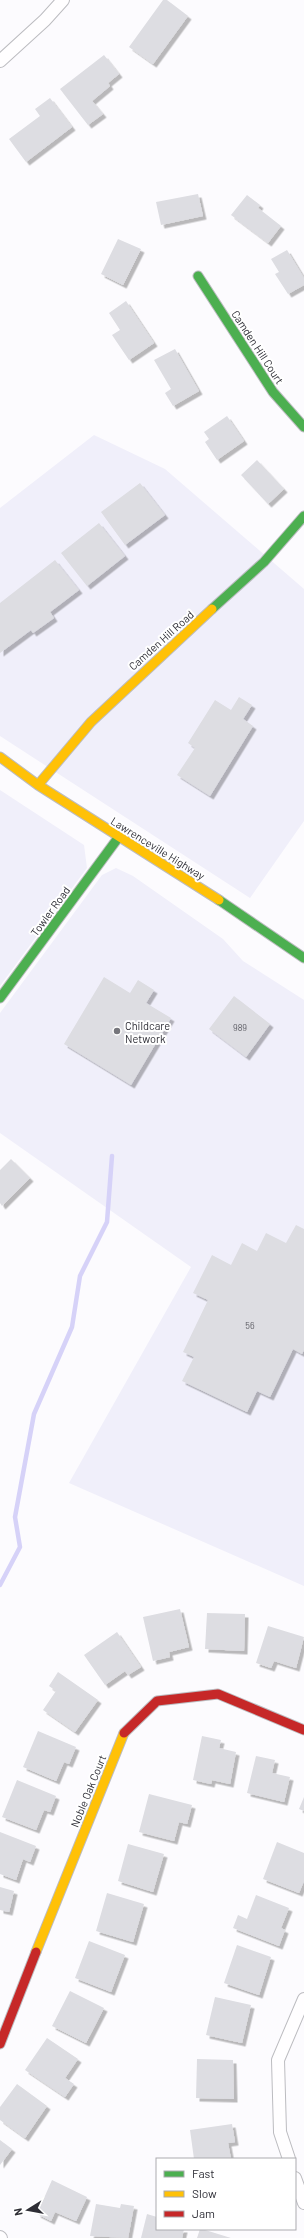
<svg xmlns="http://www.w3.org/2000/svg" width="304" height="2238" viewBox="0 0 304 2238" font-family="Barlow,sans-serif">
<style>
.built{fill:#f0effa}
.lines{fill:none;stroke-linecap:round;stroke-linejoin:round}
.stream{stroke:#d6d2f8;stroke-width:4.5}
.building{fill:#dddde2;filter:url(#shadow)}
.street-casing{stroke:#bcbcc0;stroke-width:14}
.fast-casing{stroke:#bcbcc0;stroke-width:11}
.slow-casing{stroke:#bcbcc0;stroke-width:11}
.jam-casing{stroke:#bcbcc0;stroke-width:11}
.street{stroke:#fffeff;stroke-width:12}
.fast{stroke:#4caf50;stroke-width:9}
.slow{stroke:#ffc107;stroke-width:9}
.jam{stroke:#c62828;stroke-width:9}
.poi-dot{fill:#76767c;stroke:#fff;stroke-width:1.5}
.labels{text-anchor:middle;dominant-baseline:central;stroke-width:4;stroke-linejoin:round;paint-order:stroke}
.number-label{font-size:9px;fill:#5a5a61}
.street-label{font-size:11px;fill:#2e2e36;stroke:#fff}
.poi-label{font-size:11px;fill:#2e2e36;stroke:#fff;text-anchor:start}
</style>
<defs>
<filter id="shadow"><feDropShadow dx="3.5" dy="3.5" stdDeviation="0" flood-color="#0004"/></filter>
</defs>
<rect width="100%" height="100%" fill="#fcfbfe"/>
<path class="built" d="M94,435L165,469L304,589V821L250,898L0,736V508Z
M0,790L84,845L87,868L0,986Z
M116,868L133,876L223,939L243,961L304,1000V1586L69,1483L191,1267L0,1133V1013L102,875Z"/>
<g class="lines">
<path class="stream" d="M0,1585L20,1547L15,1517L34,1414L72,1327L80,1276L107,1222L112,1156"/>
</g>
<path class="building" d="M163,0H167L188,16L153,64L129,47Z
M104,55L119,74L108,83L110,86L92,101L103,114L88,125L60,89Z
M50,98L72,127L26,162L9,139L40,116L35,109Z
M198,194L203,216L161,225L156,202Z
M247,195L260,205L258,208L281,226L268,243L231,215Z
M118,239L141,249L123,285L101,274Z
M287,250L304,278V285L288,294L275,274L279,272L271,259Z
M126,301L154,343L129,360L112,335L120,330L109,313Z
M175,349L199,391L173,406L165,393L171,389L154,360Z
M227,416L244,441L217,460L205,442L209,439L204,432Z
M257,460L284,489L268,504L241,475Z
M140,483L165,515L125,545L101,512Z
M99,523L125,556L87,586L61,553Z
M55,560L79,590L50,612L54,618L33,633L31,630L0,653V603Z
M239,697L252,705L243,719L253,726L210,796L177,775L195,748L188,743L215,700L231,710Z
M104,977L130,993L138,980L154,990L146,1003L171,1018L131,1085L64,1044Z
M234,996L270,1024L246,1057L209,1029Z
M11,1159L30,1178L2,1206L0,1203V1170Z
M296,1225L304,1229V1350L302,1354L293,1349L270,1397L257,1391L247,1412L182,1381L194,1357L183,1352L208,1300L193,1293L212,1255L231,1265L242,1243L257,1251L266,1233L286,1243Z
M180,1609L189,1647L169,1652L170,1657L153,1661L143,1617Z
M207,1613L245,1614L244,1651L205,1649Z
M268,1626L304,1637L296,1668L274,1661L271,1668L256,1663Z
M117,1632L141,1667L128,1675L125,1671L105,1685L84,1655Z
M58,1672L98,1700L75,1732L43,1710L56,1691L49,1686Z
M38,1731L76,1747L69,1764L64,1762L56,1781L23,1767Z
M202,1736L221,1740L219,1748L236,1752L230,1784L212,1780L211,1784L193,1780Z
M256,1756L275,1760L272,1773L290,1777L284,1802L247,1793Z
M17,1780L56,1796L50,1812L44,1810L36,1830L2,1817Z
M149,1794L192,1805L187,1824L179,1822L174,1841L139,1832Z
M304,1797V1811L299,1809Z
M0,1832L36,1846L30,1862L23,1859L16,1880L0,1874Z
M277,1842L304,1853V1881L299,1893L263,1879Z
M128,1844L164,1854L153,1892L118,1881Z
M0,1887L14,1891L9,1912L0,1910Z
M107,1893L144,1904L133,1942L96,1931Z
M256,1895L289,1908L281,1928L285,1930L279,1946L233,1928L238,1915L247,1919Z
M89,1941L125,1955L111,1992L75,1978Z
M237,1945L271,1957L259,1995L224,1983Z
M70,1991L104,2008L86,2043L52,2026Z
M215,1997L251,2005L242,2043L206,2035Z
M47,2038L78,2059L65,2078L74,2084L65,2097L25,2070Z
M197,2059L233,2060L234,2099L196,2098Z
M17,2084L47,2106L25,2138L0,2120V2107Z
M232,2124L235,2142L228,2143L231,2159H194L190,2130Z
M0,2140L12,2149L0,2165Z
M52,2180L87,2197L76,2221L55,2212L51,2221L37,2214Z
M96,2204L120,2208L121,2204L134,2206L128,2238L90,2236Z
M147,2214L157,2217V2229H184L182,2238H141Z
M200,2229H202L231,2238H197Z"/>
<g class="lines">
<defs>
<path id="street" d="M0,61L45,20L63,0
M289,2159L280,2132L278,2060L304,1999
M295,2178L304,2203
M0,2237L1,2238"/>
<path id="fast" d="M198,276L273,392L304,427
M212,609L264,562L304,516
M219,900L304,958
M0,998L118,838"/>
<path id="slow" d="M0,757L38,785L219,900
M38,785L91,722L212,609
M36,1952L124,1733"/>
<path id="jam" d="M124,1733L157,1701L218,1694L304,1730
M0,2044L36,1952"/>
</defs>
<use href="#street" class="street-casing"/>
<use href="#fast" class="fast-casing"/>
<use href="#slow" class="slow-casing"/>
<use href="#jam" class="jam-casing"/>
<use href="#street" class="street"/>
<use href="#fast" class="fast"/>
<use href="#slow" class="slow"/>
<use href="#jam" class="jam"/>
</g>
<circle class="poi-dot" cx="117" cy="1031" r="4"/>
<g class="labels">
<g class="number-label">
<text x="240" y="1027">989</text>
<text x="250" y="1325">56</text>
</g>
<g class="street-label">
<text transform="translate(258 347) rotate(57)">Camden Hill Court</text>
<text transform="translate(161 640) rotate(-42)">Camden Hill Road</text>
<text transform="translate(158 848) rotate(32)">Lawrenceville Highway</text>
<text transform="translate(50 911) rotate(-54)">Towler Road</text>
<text transform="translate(88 1791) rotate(-68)">Noble Oak Court</text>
</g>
<g class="poi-label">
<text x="125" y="1025">Childcare<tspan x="125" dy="13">Network</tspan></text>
</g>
</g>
<rect x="156" y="2158" width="140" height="72" fill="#ffffff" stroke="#ababaf"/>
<rect x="164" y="2171" width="20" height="6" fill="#4caf50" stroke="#ababaf"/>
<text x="192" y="2178" font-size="12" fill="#2e2e36">Fast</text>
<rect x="164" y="2191" width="20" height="6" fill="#ffc107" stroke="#ababaf"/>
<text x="192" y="2198" font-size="12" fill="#2e2e36">Slow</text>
<rect x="164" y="2211" width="20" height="6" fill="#c62828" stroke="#ababaf"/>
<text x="192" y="2218" font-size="12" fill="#2e2e36">Jam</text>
<g transform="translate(28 2210) rotate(259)" stroke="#ffffff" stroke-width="3" paint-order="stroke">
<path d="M0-3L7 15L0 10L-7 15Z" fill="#2e2e36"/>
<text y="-6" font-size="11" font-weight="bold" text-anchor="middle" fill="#2e2e36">N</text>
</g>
</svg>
